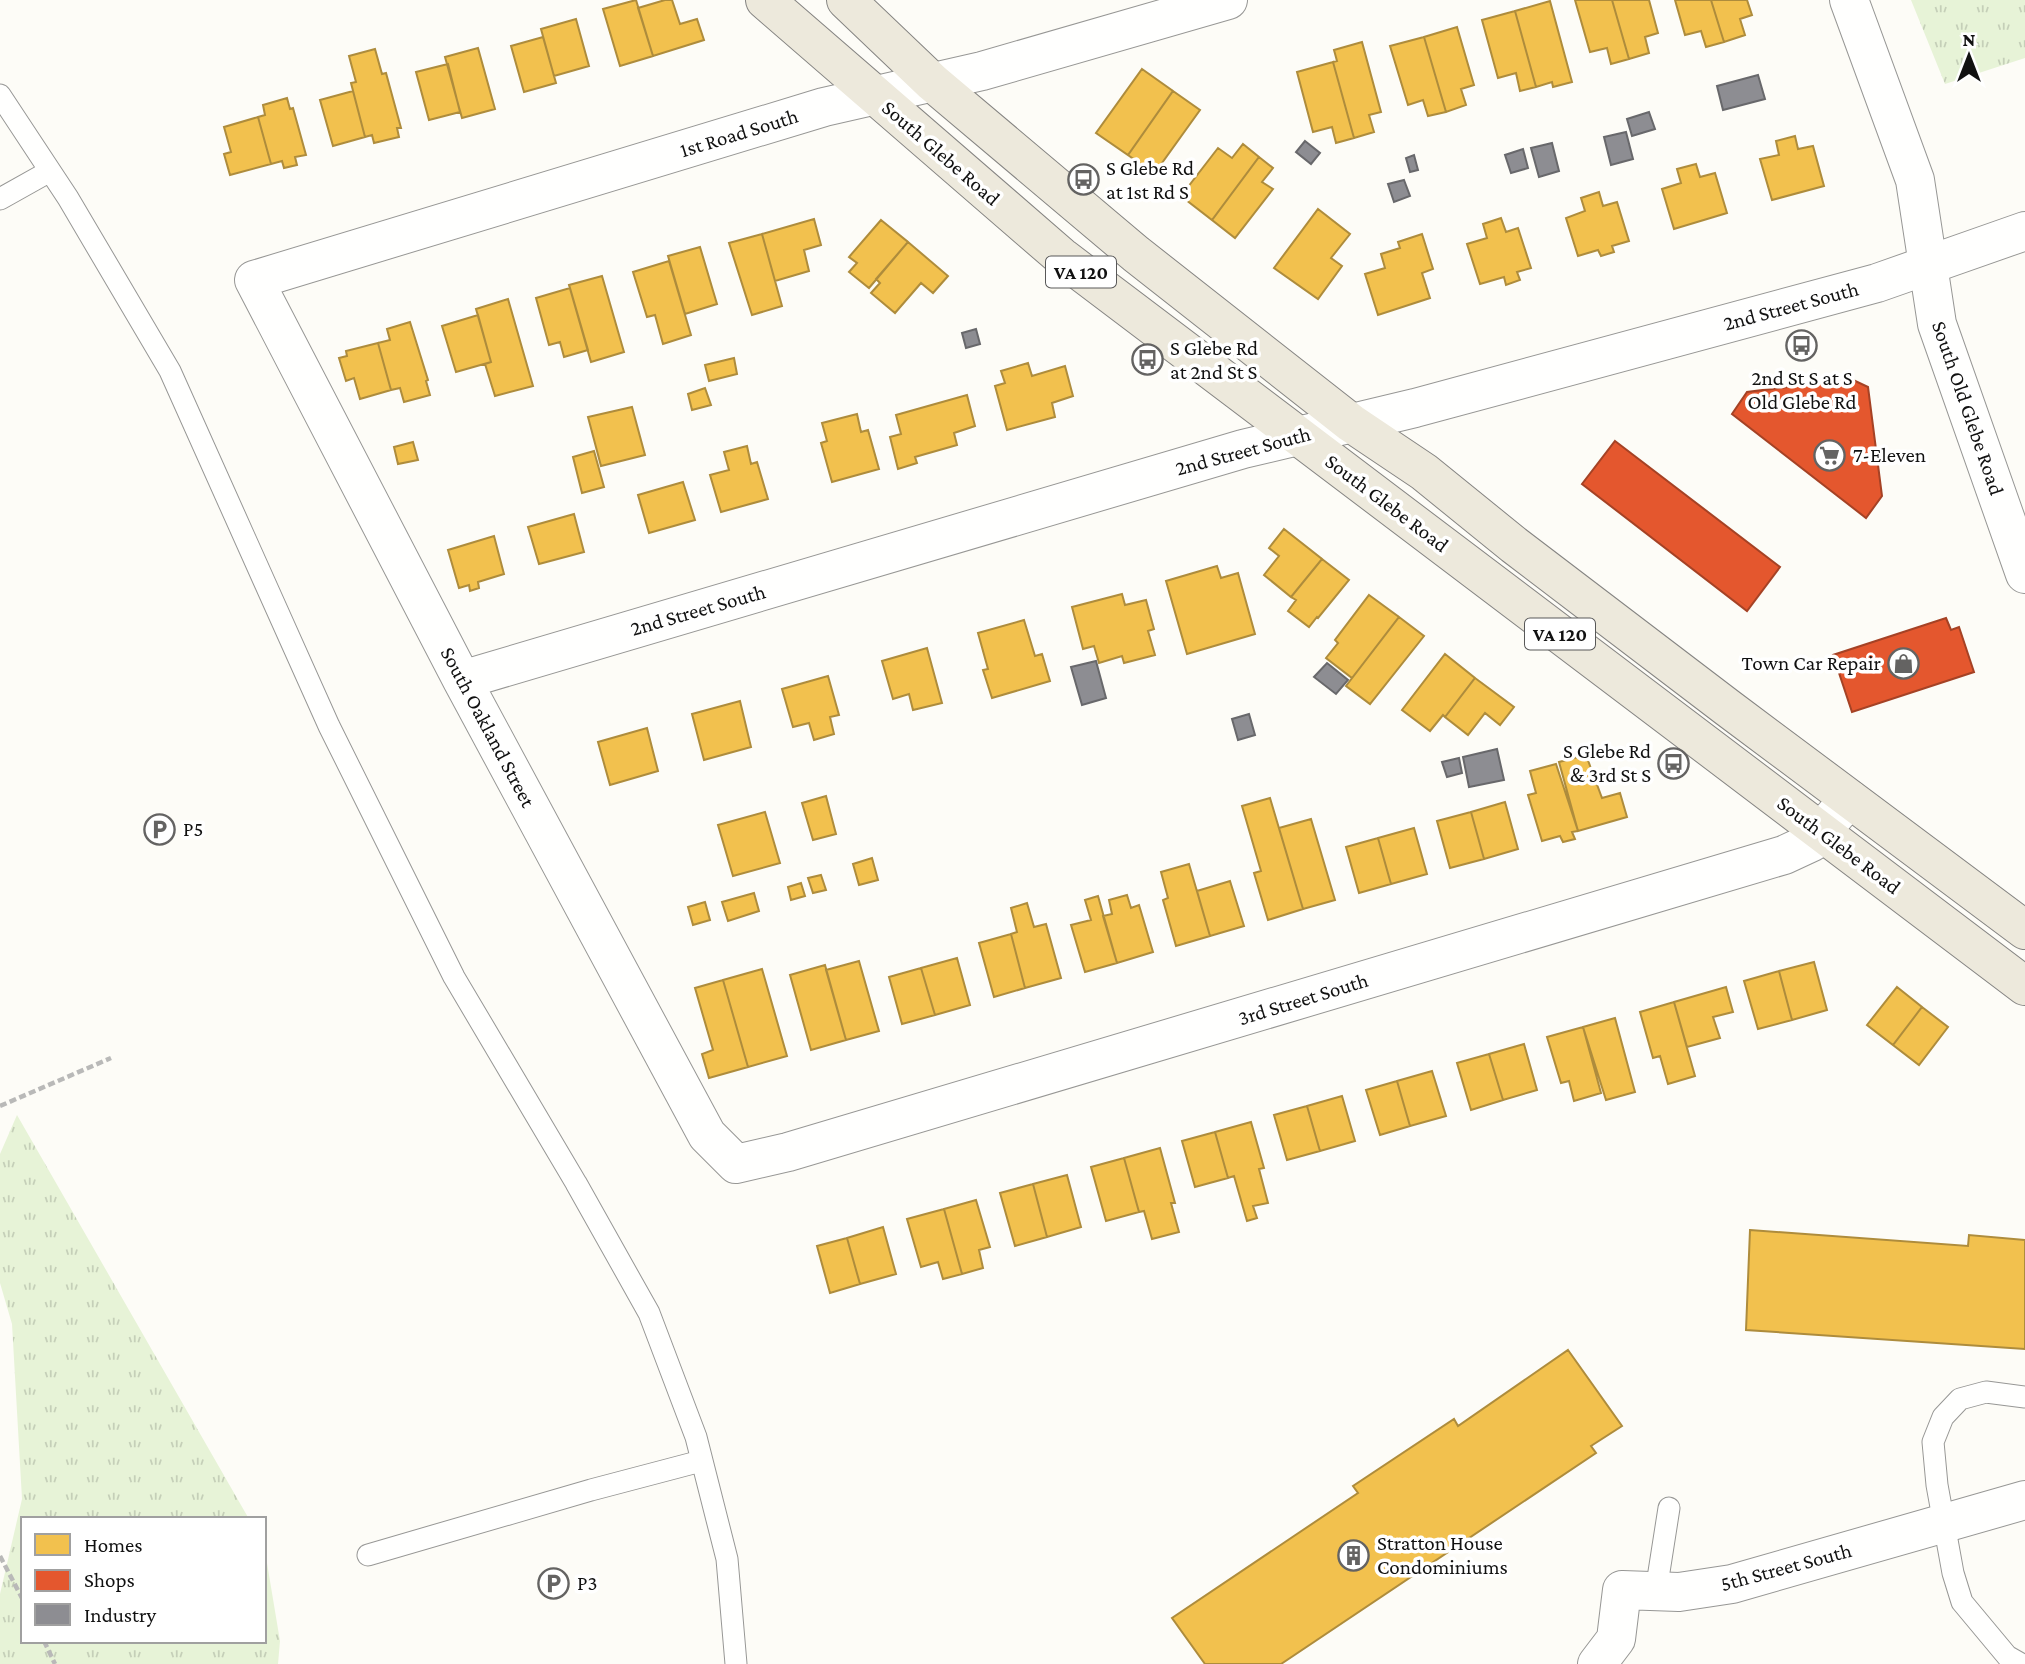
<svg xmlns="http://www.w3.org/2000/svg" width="2025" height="1664" viewBox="0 0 2025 1664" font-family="'Crimson Pro',serif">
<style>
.grass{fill:url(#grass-tufts)}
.homes{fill:#f2c14e;stroke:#ae8c3c;stroke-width:2}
.shops{fill:#e4572e;stroke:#a54225;stroke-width:2}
.industry{fill:#8d8d92;stroke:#68686b;stroke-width:2}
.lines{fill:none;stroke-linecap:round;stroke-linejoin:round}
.service-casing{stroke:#979795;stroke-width:23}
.minor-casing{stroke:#979795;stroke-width:40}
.tertiary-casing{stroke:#979795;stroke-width:40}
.primary-casing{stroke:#858482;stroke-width:40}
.path{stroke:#b9b9b8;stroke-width:4.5;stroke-dasharray:7 3.5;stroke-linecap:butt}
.service{stroke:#fffffe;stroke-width:21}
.minor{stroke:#fffffe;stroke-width:38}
.tertiary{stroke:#fffffe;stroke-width:38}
.primary{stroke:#ede9dc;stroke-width:38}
.labels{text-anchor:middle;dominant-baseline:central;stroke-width:7;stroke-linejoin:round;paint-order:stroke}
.shield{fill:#fff;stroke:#585858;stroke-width:2}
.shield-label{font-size:19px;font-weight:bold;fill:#111}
.street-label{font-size:21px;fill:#111;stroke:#fff}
.poi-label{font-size:21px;fill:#111;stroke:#fff;text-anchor:start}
</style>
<defs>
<pattern id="grass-tufts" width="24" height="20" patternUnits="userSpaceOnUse" patternTransform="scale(1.75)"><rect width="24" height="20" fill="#e7f3d7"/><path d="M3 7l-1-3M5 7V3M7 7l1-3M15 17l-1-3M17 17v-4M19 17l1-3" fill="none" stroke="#c5cfb8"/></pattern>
</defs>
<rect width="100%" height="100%" fill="#fdfcf7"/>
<path class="grass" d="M1911,0H2025V58L1945,84Z
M17,1115L249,1519H23V1641H264V1545L280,1641L278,1664H0V1594L22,1499L12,1324L0,1283V1154Z"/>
<path class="homes" d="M636,0L653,56L620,66L603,9Z
M665,0H672L680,24L697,19L704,40L653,56L638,8Z
M1575,0H1612L1629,59L1611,64L1607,48L1590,52Z
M1612,0H1649L1658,33L1645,37L1649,53L1629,59Z
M1675,0H1711L1724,42L1706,47L1701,31L1685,35Z
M1711,0H1747L1752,15L1740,19L1745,35L1724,42Z
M1550,1L1572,82L1553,87L1552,82L1536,87L1515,11Z
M1515,11L1536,87L1520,91L1516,73L1498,78L1482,20Z
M576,19L589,66L554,76L541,29Z
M1457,27L1474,85L1461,89L1466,105L1446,112L1424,37Z
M543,37L556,83L524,92L511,46Z
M1424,37L1446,112L1428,116L1423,100L1408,105L1390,46Z
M1362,42L1381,112L1369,115L1374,132L1354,138L1333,62L1337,61L1334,50Z
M478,48L495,109L462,118L445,57Z
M375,49L382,74L386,73L401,128H397L399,137L374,143L372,135L365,137L351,83L356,82L349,56Z
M1333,62L1354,138L1336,143L1332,127L1313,132L1297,72Z
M448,64L460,112L429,120L416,72Z
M1142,69L1173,91L1128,155L1096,133Z
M353,91L365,137L333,146L320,100Z
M1173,91L1200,110L1154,174L1128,155Z
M287,98L290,109L293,108L306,155L295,157L297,165L284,168L282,161L271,164L258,117L265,115L263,105Z
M258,117L271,164L230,175L224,154L231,152L224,127Z
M1795,136L1798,149L1813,146L1824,186L1772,200L1760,159L1779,155L1776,141Z
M1243,144L1259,157L1212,220L1181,196L1218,148L1232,158Z
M1259,157L1273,168L1262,182L1273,189L1235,238L1212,220Z
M1696,164L1700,177L1715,173L1727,213L1674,229L1662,189L1681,183L1677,169Z
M1599,192L1603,206L1617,202L1629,241L1612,246L1614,252L1601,256L1598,250L1578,256L1566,218L1585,211L1581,198Z
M1318,209L1350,234L1331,258L1342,266L1318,299L1274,268Z
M1501,218L1506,232L1518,228L1531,268L1517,272L1520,280L1506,285L1504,277L1480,284L1467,244L1487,238L1483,224Z
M814,219L821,245L804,250L809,271L775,281L762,234Z
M881,220L908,242L869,288L849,272L857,263L849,257Z
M762,234L782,306L752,315L729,243Z
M1422,234L1433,269L1422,273L1430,298L1378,315L1365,274L1385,268L1381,254L1400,248L1398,242Z
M908,242L948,276L933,293L921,283L895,313L871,293L880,283L876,279Z
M700,247L717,304L685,314L668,256Z
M669,261L691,335L663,344L655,315L647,317L633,272Z
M602,276L624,352L591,362L569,285Z
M570,288L588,350L564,357L560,342L549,345L536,298Z
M508,299L533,386L495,396L485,364L491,362L476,309Z
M478,315L491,362L456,372L442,326Z
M410,322L428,380L426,381L430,395L404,402L400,388L391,390L378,343L390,340L387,329Z
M378,343L391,390L360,399L354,378L346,381L339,358L347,356L346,351Z
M734,358L737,374L709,381L705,365Z
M1028,363L1032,376L1065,366L1073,396L1052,403L1055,417L1007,430L995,386L1005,383L1001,371Z
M705,388L711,405L692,410L688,394Z
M967,395L975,426L954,433L957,445L915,457L917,463L898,469L890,437L901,434L896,415Z
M632,407L645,455L601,466L588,417Z
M857,414L861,432L868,430L879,469L832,482L821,443L827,441L822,423Z
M413,442L418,460L398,464L394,447Z
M747,446L751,464L757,462L768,499L721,512L710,475L729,470L724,452Z
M594,451L604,487L582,493L573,457Z
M683,482L695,520L649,533L638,495Z
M574,514L584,552L539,564L528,527Z
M1284,529L1322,559L1291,597L1264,575L1279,556L1269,548Z
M494,536L504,574L478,582L479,588L470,591L469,585L459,588L448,550Z
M1322,559L1349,580L1318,618L1317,617L1309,627L1288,611L1296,600L1291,597Z
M1217,566L1221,578L1238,573L1255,634L1187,654L1166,581Z
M1122,594L1125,605L1146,600L1154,629L1148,631L1155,655L1124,663L1122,656L1099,663L1094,646L1083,649L1072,607Z
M1369,595L1399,617L1352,678L1326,658L1338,643L1335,640Z
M1399,617L1424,636L1370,704L1346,686Z
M1024,620L1035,656L1042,654L1050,681L992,698L983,670L988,669L978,633Z
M927,648L942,703L913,710L909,694L893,699L882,661Z
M1445,654L1475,678L1445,717L1443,715L1430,731L1402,710Z
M828,676L839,715L830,717L834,734L814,740L809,723L793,727L782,689Z
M1475,678L1514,707L1500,725L1485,713L1468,735L1445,717Z
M740,701L751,747L704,760L692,714Z
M647,728L658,771L610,785L598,742Z
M1586,755L1602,798L1620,793L1627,817L1578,831L1559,762Z
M1556,764L1578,831L1572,832L1575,839L1563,842L1560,836L1542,841L1528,795L1536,793L1530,771Z
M826,796L836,834L813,840L802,803Z
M1270,798L1303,909L1268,920L1254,873L1261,871L1242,806Z
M1505,802L1518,849L1484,859L1471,812Z
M765,812L780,863L733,876L718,825Z
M1471,812L1484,859L1450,868L1437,821Z
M1311,819L1335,900L1303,909L1279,828Z
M1414,828L1427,874L1391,884L1378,838Z
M1378,838L1391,884L1359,893L1346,847Z
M872,858L878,880L859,885L853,864Z
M1189,864L1210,936L1176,946L1163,900L1168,898L1161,872Z
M821,875L826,890L813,893L808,878Z
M1230,881L1244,926L1210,936L1197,891Z
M801,883L805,896L791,900L788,887Z
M754,893L759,911L728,921L722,902Z
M1127,895L1131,908L1139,905L1153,952L1117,963L1103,916L1112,914L1109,900Z
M1098,896L1117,963L1085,972L1071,925L1091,920L1085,900Z
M705,902L710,920L693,925L688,907Z
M1027,903L1034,927L1046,924L1061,978L1025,988L1011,934L1017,932L1011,908Z
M1011,934L1025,988L994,997L979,943Z
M957,958L970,1005L935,1015L921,968Z
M859,961L879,1031L846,1040L826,970Z
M1814,962L1827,1010L1792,1020L1779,971Z
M825,965L846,1040L811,1050L790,975Z
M921,968L935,1015L902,1024L889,977Z
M762,969L787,1056L748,1067L723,980Z
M1779,971L1792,1020L1758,1029L1744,981Z
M723,980L748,1067L709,1078L702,1054L713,1050L695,988Z
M1726,987L1733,1012L1713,1017L1720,1038L1687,1047L1674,1002Z
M1897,987L1922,1007L1893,1045L1867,1025Z
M1674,1002L1695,1076L1668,1084L1660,1056L1653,1058L1640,1012Z
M1922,1007L1948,1027L1919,1065L1893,1045Z
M1615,1018L1635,1092L1606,1100L1583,1027Z
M1583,1027L1601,1093L1574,1101L1569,1081L1561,1083L1547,1037Z
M1524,1044L1537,1090L1503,1100L1489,1054Z
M1489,1054L1503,1100L1471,1110L1457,1063Z
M1432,1071L1446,1116L1410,1126L1397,1081Z
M1397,1081L1410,1126L1380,1135L1366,1090Z
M1342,1096L1355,1141L1320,1151L1307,1106Z
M1307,1106L1320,1151L1287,1160L1274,1115Z
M1251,1122L1264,1168L1259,1169L1268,1203L1253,1206L1257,1218L1247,1221L1234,1176L1228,1178L1215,1132Z
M1215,1132L1228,1178L1195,1187L1182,1141Z
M1160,1148L1175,1203H1171L1179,1232L1152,1239L1144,1211L1139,1212L1124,1158Z
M1124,1158L1139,1212L1106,1221L1091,1167Z
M1067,1175L1081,1227L1047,1237L1033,1184Z
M1033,1184L1047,1237L1015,1246L1000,1193Z
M976,1200L990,1247L979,1250L983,1268L962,1274L944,1209Z
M944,1209L962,1274L943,1279L938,1262L921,1267L907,1219Z
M883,1227L896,1274L860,1284L847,1238Z
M1750,1230L1968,1246L1969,1235L2025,1240V1349L1746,1330Z
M847,1238L860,1284L830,1293L817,1246Z
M1568,1350L1622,1426L1591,1446L1596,1453L1281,1664H1205L1172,1618L1358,1493L1353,1486L1454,1419L1458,1426Z"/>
<path class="shops" d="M1851,379L1868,387L1882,496L1866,518L1732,414L1747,392Z
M1615,441L1780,567L1747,611L1582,484Z
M1946,618L1951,630L1959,627L1974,672L1852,712L1833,655Z"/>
<path class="industry" d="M1758,75L1765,99L1723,110L1717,86Z
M1649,112L1655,129L1632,136L1627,119Z
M1626,132L1633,159L1611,165L1604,137Z
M1305,141L1320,153L1311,164L1296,152Z
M1552,143L1559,171L1539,177L1531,148Z
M1523,149L1528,168L1511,173L1505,155Z
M1414,155L1418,170L1410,172L1406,158Z
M1404,180L1410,196L1394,202L1388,184Z
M976,329L980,344L966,348L962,333Z
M1096,661L1106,698L1082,705L1071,667Z
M1327,663L1348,680L1336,694L1314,677Z
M1249,714L1255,735L1238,740L1232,719Z
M1497,749L1504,780L1469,787L1463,757Z
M1459,758L1462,773L1447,777L1442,762Z"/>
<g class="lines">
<defs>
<path id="service" d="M0,95L68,198L170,371L329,726L454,977L576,1183L649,1313L696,1437L727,1559L736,1664
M0,199L50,171
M368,1555L591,1490L701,1461
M1656,1591L1669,1508
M2021,1664L2007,1656L1962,1602L1953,1573L1937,1485L1933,1442L1943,1417L1960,1399L1986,1392L2025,1397"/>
<path id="minor" d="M1228,0L982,71L824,107L254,280L462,680L707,1135L736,1164L788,1152L1784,855L1812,842L1849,799
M1849,0L1915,180L1937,324L2025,574
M462,680L1243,449L1298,436
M1597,1664L1616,1639L1622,1590L1679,1592L1732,1584L2025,1500"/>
<path id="tertiary" d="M1298,436L1415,408L1877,283L2025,231"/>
<path id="primary" d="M765,0L1063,258L2025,986
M846,0L932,82L1136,254L1351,423L1424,472L1514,545L1728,708L2025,930"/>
</defs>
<use href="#service" class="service-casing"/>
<use href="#minor" class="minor-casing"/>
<use href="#tertiary" class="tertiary-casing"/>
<use href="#primary" class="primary-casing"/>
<path class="path" d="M0,1106L111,1058
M0,1556L23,1600
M44,1641L55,1664"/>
<use href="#service" class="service"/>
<use href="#minor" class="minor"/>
<use href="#tertiary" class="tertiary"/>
<use href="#primary" class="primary"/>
</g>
<defs>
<symbol id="bus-ring" viewBox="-11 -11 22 22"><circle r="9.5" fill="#fff" stroke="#646362" stroke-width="1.5"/><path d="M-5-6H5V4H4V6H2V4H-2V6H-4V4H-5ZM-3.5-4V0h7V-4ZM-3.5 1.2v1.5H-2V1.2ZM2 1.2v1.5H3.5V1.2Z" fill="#646362"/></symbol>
<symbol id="supermarket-ring" viewBox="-11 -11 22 22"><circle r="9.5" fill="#fff" stroke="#646362" stroke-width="1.5"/><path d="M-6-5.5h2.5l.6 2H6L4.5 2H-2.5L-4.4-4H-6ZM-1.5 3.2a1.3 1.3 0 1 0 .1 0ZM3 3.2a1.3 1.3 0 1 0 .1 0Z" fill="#646362"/></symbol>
<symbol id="shop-ring" viewBox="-11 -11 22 22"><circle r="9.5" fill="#fff" stroke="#646362" stroke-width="1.5"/><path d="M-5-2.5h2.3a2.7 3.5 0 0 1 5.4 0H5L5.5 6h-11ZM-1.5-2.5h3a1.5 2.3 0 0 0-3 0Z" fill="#646362"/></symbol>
<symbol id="parking-ring" viewBox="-11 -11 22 22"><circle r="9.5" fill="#fff" stroke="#646362" stroke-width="1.5"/><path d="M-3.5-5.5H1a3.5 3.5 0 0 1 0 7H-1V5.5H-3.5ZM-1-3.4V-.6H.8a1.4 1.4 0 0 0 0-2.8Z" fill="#646362"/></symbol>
<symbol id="building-ring" viewBox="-11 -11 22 22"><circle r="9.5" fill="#fff" stroke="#646362" stroke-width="1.5"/><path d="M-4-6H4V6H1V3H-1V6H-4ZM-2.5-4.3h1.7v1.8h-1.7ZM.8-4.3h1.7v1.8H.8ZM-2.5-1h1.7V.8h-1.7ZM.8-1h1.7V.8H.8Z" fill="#646362"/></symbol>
</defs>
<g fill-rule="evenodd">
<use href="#bus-ring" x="1066" y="162" width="35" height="35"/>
<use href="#bus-ring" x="1784" y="328" width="35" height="35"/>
<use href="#bus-ring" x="1130" y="342" width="35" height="35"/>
<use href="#supermarket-ring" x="1812" y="438" width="35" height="35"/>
<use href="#shop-ring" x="1886" y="646" width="35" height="35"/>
<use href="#bus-ring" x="1656" y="746" width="35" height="35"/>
<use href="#parking-ring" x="142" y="812" width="35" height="35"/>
<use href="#building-ring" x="1336" y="1538" width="35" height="35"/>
<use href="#parking-ring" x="536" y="1566" width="35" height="35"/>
</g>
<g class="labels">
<g class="shield">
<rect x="1046" y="256.5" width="70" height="31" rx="5"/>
<rect x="1525" y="618.5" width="70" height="31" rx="5"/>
</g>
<g class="shield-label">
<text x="1081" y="272">VA 120</text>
<text x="1560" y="634">VA 120</text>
</g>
<g class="street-label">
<text transform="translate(739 133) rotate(-17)">1st Road South</text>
<text transform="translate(941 153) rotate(41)">South Glebe Road</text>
<text transform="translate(1791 306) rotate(-15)">2nd Street South</text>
<text transform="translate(1968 408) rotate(71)">South Old Glebe Road</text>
<text transform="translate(1243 451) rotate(-15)">2nd Street South</text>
<text transform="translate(1387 503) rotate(37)">South Glebe Road</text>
<text transform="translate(698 610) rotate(-16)">2nd Street South</text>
<text transform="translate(488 727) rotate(62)">South Oakland Street</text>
<text transform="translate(1839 845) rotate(37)">South Glebe Road</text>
<text transform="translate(1303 999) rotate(-17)">3rd Street South</text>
<text transform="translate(1786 1567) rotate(-15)">5th Street South</text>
</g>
<g class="poi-label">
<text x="1106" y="168">S Glebe Rd<tspan x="1106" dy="24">at 1st Rd S</tspan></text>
<text x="1170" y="348">S Glebe Rd<tspan x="1170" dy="24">at 2nd St S</tspan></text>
<text x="1802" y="378" text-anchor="middle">2nd St S at S<tspan x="1802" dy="24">Old Glebe Rd</tspan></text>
<text x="1853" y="455">7-Eleven</text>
<text x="1881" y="663" text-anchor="end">Town Car Repair</text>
<text x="1651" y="751" text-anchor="end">S Glebe Rd<tspan x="1651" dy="24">&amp; 3rd St S</tspan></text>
<text x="183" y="829">P5</text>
<text x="1377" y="1543">Stratton House<tspan x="1377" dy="24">Condominiums</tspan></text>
<text x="577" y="1583">P3</text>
</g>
</g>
<rect x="21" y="1517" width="245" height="126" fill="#ffffff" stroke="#a0a0a0" stroke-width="2"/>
<rect x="35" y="1534" width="35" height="21" fill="#f2c14e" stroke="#a0a0a0" stroke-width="2"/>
<text x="84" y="1552" font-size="21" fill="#111111">Homes</text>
<rect x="35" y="1570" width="35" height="21" fill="#e4572e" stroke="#a0a0a0" stroke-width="2"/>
<text x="84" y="1587" font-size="21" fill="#111111">Shops</text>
<rect x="35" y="1604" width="35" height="21" fill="#8d8d92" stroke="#a0a0a0" stroke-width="2"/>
<text x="84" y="1622" font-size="21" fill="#111111">Industry</text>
<g transform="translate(1969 56)" stroke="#ffffff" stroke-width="5" paint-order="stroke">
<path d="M0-5L12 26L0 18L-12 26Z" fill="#111111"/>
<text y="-10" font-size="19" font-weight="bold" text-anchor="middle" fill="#111111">N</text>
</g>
</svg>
